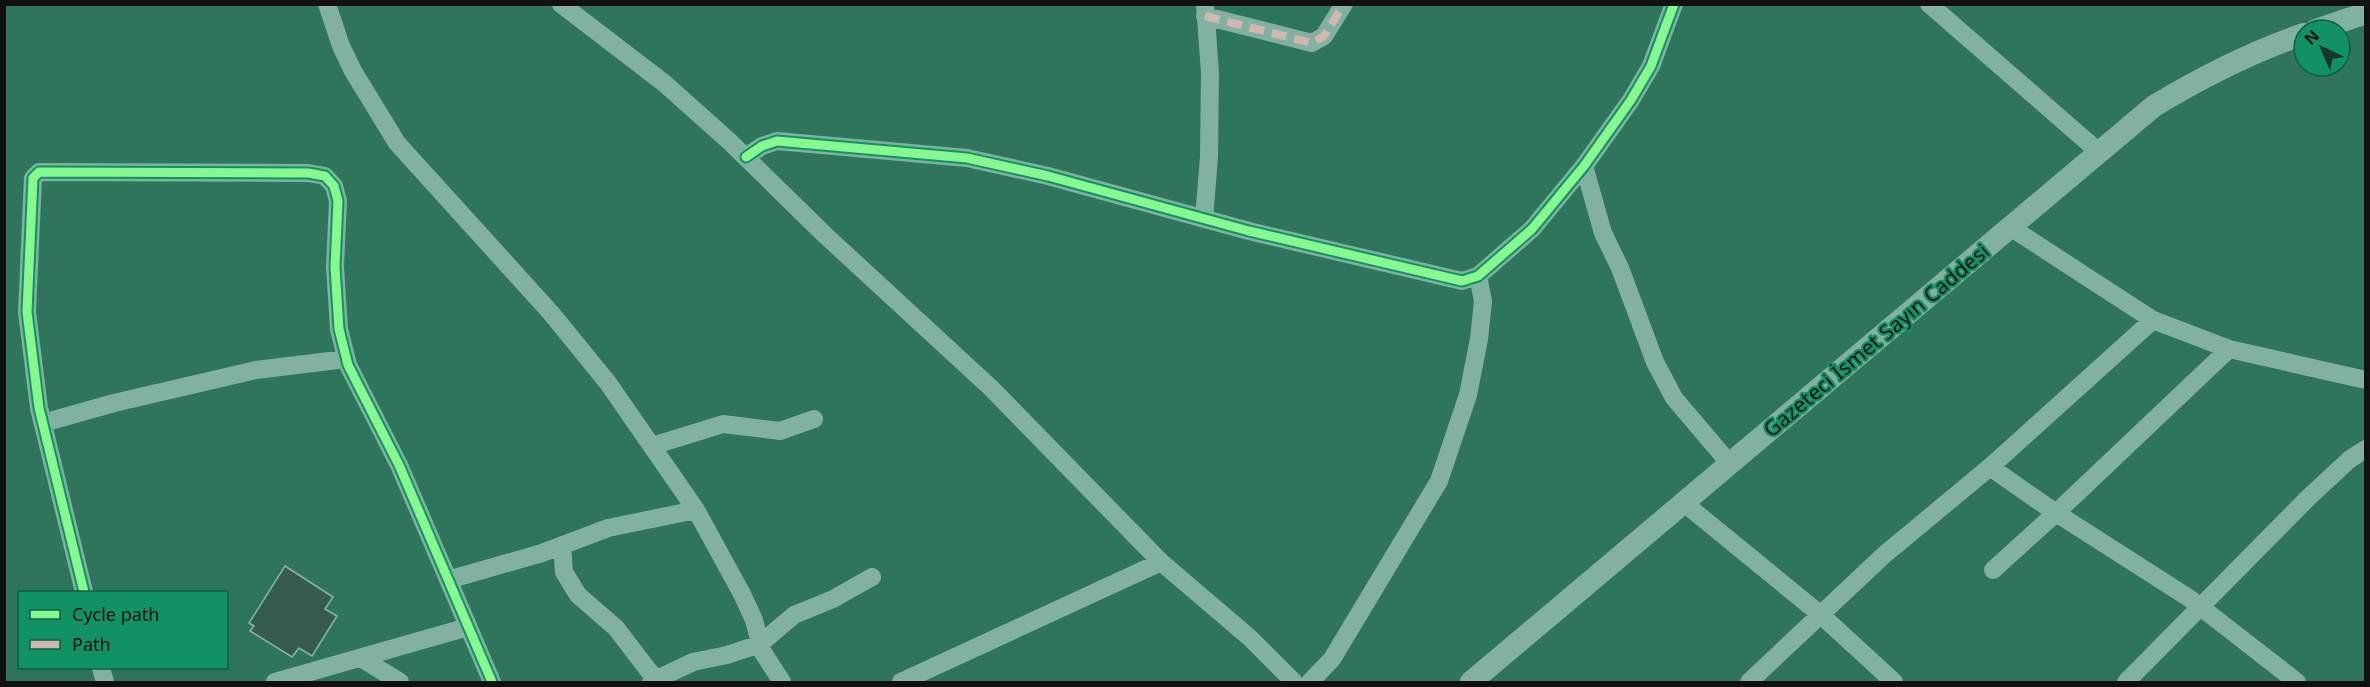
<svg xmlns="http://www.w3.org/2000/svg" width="2370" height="687" viewBox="0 0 2370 687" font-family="'Noto Sans',sans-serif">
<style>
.building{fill:#375c4f;stroke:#8bb6a6;stroke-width:1.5}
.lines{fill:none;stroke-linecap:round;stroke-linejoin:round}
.minor{stroke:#83b1a1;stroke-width:18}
.tertiary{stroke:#83b1a1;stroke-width:22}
.quiet{stroke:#d1b7ad;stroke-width:8;stroke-dasharray:15 8;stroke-linecap:butt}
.cycleway-casing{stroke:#119264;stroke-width:13}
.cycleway{stroke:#87f88f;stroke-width:9}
.labels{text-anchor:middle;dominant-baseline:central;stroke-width:4.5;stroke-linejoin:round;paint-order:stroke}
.street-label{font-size:21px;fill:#111;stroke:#119264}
</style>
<rect width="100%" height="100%" fill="#2e755c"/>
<path class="building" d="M285,566L333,597L325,609L337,616L312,656L299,648L292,657L250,631L254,626L249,623Z"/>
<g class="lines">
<path class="minor" d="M327,4L341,46L353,71L397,143L551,313L608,383L696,510L742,594L754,620L762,651L782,682
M561,4L664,83L729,141L825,235L991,388L1161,562L1250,638L1294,682
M1929,4L2099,152
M1205,16L1312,43L1324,36L1344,4
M746,157L762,146L777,141L967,158L1048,176L1249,231L1462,281L1478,276L1532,229L1584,166L1631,100L1651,66L1674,4
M1584,166L1603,233L1620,268L1655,362L1674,398L1730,464
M1204,219L1209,157L1210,73L1205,4
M2010,227L2153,320L2229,349L2366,380
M43,423L114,403L256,370L346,359
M652,446L723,424L780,431L814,419
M1990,467L2056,513L2189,598L2297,682
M1684,503L1821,615L1894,682
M562,545L564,572L578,595L616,628L655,679
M1993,570L2056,513L2229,349
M448,580L542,553L608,528L696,510
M84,592L39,408L27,312L33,178L39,172L308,173L325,176L334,186L338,201L335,267L339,329L348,365L399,465L492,682
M361,658L400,682
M101,668L105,682
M275,682L468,627
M651,682L693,662L727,655L760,644L794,615L833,599L872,577
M901,682L1161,562
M1310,682L1332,659L1439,481L1468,395L1479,339L1483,301L1478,276
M1749,682L1884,555L1990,467L2153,320
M2126,682L2309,497L2350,459L2366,449"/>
<path class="tertiary" d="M2316,30L2366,13
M1471,682L2154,106C2202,77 2251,52 2304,34"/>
<path class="quiet" d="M1205,16L1312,43L1324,36L1344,4"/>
<defs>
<path id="cycleway" d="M746,157L762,146L777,141L967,158L1048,176L1249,231L1462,281L1478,276L1532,229L1584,166L1631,100L1651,66L1674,4
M84,592L39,408L27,312L33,178L39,172L308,173L325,176L334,186L338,201L335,267L339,329L348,365L399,465L492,682"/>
</defs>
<use href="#cycleway" class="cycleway-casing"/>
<use href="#cycleway" class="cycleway"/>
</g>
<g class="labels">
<g class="street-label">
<text transform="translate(1876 340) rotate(-40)">Gazeteci İsmet Sayın Caddesi</text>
</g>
</g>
<rect width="2370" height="687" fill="none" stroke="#111111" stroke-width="12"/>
<rect x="18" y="591" width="210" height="78" fill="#119264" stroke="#115e43" stroke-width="1.5"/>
<rect x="30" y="610" width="30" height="9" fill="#87f88f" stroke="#115e43" stroke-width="1.5"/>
<text x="72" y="621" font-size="18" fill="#111111">Cycle path</text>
<rect x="30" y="640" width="30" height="9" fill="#d1b7ad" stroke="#115e43" stroke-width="1.5"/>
<text x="72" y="651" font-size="18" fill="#111111">Path</text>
<g transform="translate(2322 48) rotate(316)"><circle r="28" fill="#119264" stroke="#115e43" stroke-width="1.5"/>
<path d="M0-4.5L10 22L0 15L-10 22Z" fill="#1b342b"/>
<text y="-9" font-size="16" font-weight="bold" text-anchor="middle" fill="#111111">N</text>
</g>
</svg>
